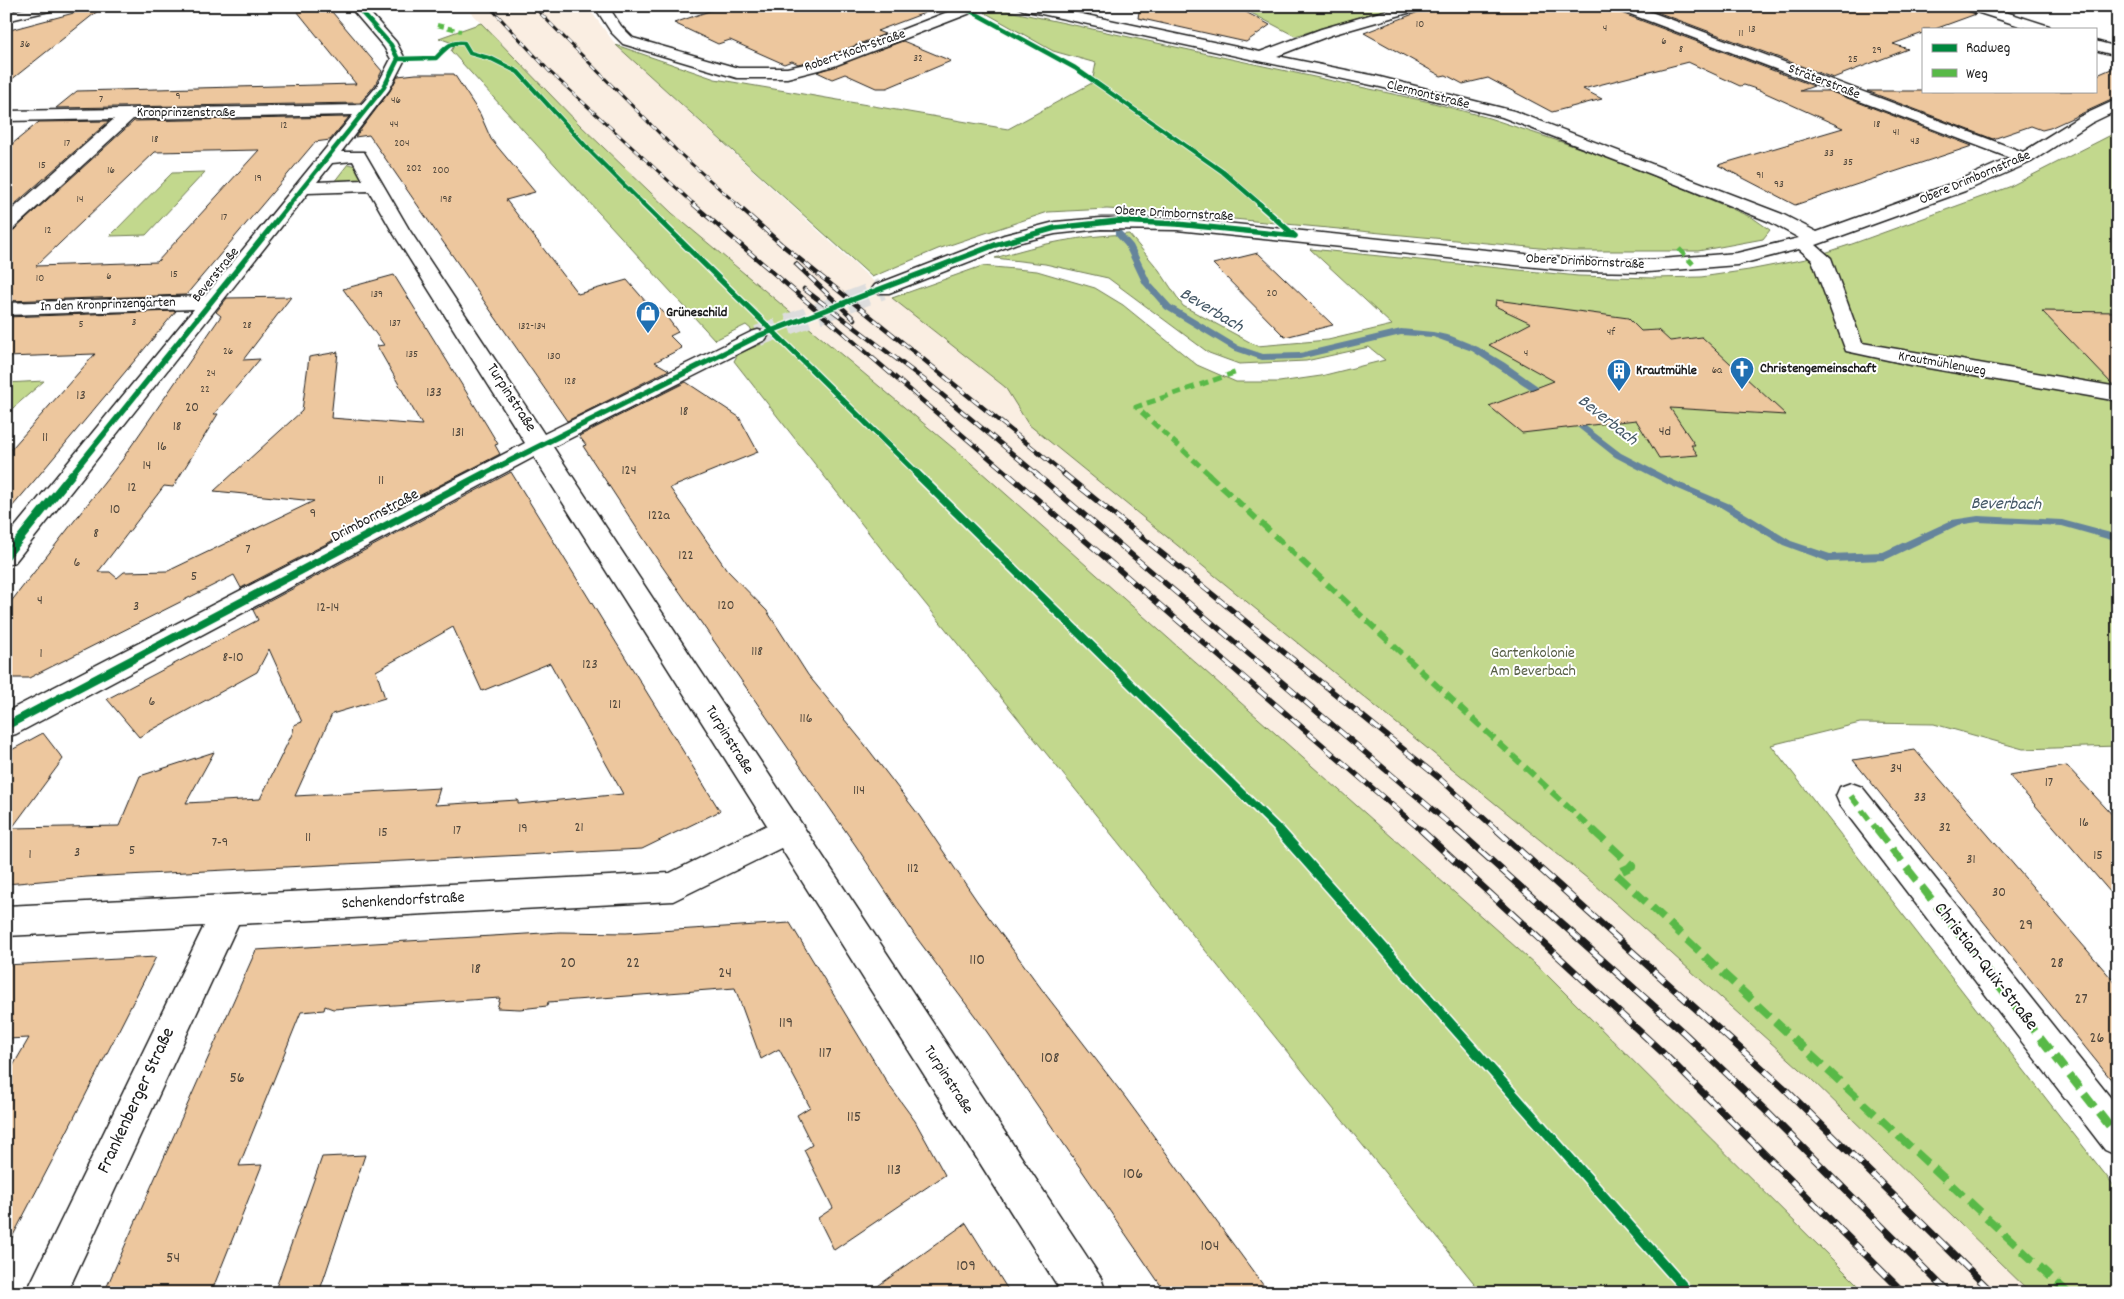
<svg xmlns="http://www.w3.org/2000/svg" width="2124" height="1299" viewBox="0 0 2124 1299" font-family="Dekko,sans-serif">
<style>
.built{fill:#faeee2}
.green{fill:#c2d88d;stroke:#6f7a54}
.lines{fill:none;stroke-linecap:round;stroke-linejoin:round}
.stream{fill:#65849c;fill-rule:evenodd}
.building{fill:#edc79e;stroke:#1c1c1c;fill-rule:evenodd}
.minor-tunnel{stroke:#ddd;stroke-width:21;stroke-dasharray:21 11;stroke-linecap:butt}
.minor-casing{stroke:#1c1c1c;stroke-width:3}
.primary-casing{stroke:#1c1c1c;stroke-width:3}
.minor{fill:#fff;fill-rule:evenodd}
.primary{fill:#fff;fill-rule:evenodd}
.rail-far3-casing{stroke:#1c1c1c;stroke-width:3}
.rail-far2-casing{stroke:#1c1c1c;stroke-width:4.5}
.rail-far1-casing{stroke:#1c1c1c;stroke-width:5.5}
.rail-casing{stroke:#1c1c1c;stroke-width:7}
.rail-far3{stroke:#fff;stroke-width:2;stroke-dasharray:6;stroke-linecap:butt}
.rail-far2{stroke:#fff;stroke-width:3;stroke-dasharray:9;stroke-linecap:butt}
.rail-far1{stroke:#fff;stroke-width:4;stroke-dasharray:11;stroke-linecap:butt}
.rail{stroke:#fff;stroke-width:5;stroke-dasharray:15;stroke-linecap:butt}
.quiet-far3{stroke:#58b947;stroke-width:4;stroke-dasharray:7 4;stroke-linecap:butt}
.quiet-far2{stroke:#58b947;stroke-width:5;stroke-dasharray:9 5;stroke-linecap:butt}
.quiet-far1{stroke:#58b947;stroke-width:6;stroke-dasharray:12 6;stroke-linecap:butt}
.quiet{stroke:#58b947;stroke-width:8;stroke-dasharray:16 8;stroke-linecap:butt}
.cycleway-far3-casing{stroke:#fff;stroke-width:6}
.cycleway-far2-casing{stroke:#fff;stroke-width:8}
.cycleway-far1-casing{stroke:#fff;stroke-width:11}
.cycleway-casing{stroke:#fff;stroke-width:13}
.cycleway-far3{stroke:#00873e;stroke-width:4.5}
.cycleway-far2{stroke:#00873e;stroke-width:5.5}
.cycleway-far1{stroke:#00873e;stroke-width:8}
.cycleway{stroke:#00873e;stroke-width:10}
.labels{text-anchor:middle;dominant-baseline:central;stroke-width:4;stroke-linejoin:round;paint-order:stroke}
.far-number-label{font-size:11px;fill:#50473c}
.far-street-label{font-size:14px;fill:#1c1c1c;stroke:#fff}
.far-poi-label{font-size:14px;font-weight:bold;fill:#1c1c1c;stroke:#fff;text-anchor:start}
.number-label{font-size:14px;fill:#50473c}
.street-label{font-size:16px;fill:#1c1c1c;stroke:#fff}
.park-label{font-size:16px;fill:#565e44;stroke:#fff}
.near-number-label{font-size:16px;fill:#50473c}
.water-label{font-size:18px;font-style:italic;fill:#465967;stroke:#fff}
.near-street-label{font-size:19px;fill:#1c1c1c;stroke:#fff}
</style>
<rect width="100%" height="100%" fill="#fff"/>
<filter id="ink" filterUnits="userSpaceOnUse"><feTurbulence type="fractalNoise" baseFrequency=".02" numOctaves="2"/><feDisplacementMap in="SourceGraphic" scale="10" xChannelSelector="R" yChannelSelector="G"/><feConvolveMatrix kernelMatrix="1 2 1 2 8 2 1 2 1" color-interpolation-filters="sRGB"/></filter>
<g filter="url(#ink)">
<path class="built" d="M465,6H587L616,45L882,289L1005,387L1028,424L1593,883L1809,1077L2031,1293H1866L1545,973L971,463L672,213L580,125Z"/>
<path class="green" d="M1238,6H1398L1295,36Z
M995,8L1430,102L1489,118L1628,164L1753,218L1770,230L1763,239L1698,251H1571L1170,213L1107,209L1048,212L938,249L872,277L616,45L715,79L1008,129L1092,83L1096,63L1053,51L984,12L986,9Z
M481,23L580,125L672,213L971,463L1545,973L1866,1293H1482L890,560L734,361L738,354L766,342L746,325L715,340L451,51L455,44L439,38Z
M2113,134L2118,135V746L2023,749L1934,724L1860,723L1771,745L2118,1191V1293H2031L1809,1077L1593,883L1028,424L1005,387L892,298L982,266L1037,271L1095,288L1123,305L1197,365L1236,382H1279L1321,376L1385,360L1369,347L1306,361L1239,364L1209,353L1108,278L1045,264L995,258C1043,243 1079,236 1129,234L1159,270L1183,306L1257,346L1328,340L1392,325L1310,249L1578,276L1654,278L1701,277L1749,270L1806,259L1852,244L2009,187Z
M348,164L356,166L363,178L358,181L334,182Z
M205,172L146,235L110,236L172,173Z
M44,381L6,414V383Z"/>
<g class="lines">
<path class="stream" d="M1115,231H1121L1133,245L1151,283L1171,305L1239,346L1263,354L1300,353L1401,329L1433,332L1451,336L1478,347L1505,363L1552,396L1547,399L1544,398L1472,351L1433,337L1401,335L1300,359L1262,360L1233,350L1165,309L1143,284L1125,246L1115,235Z
M1570,414L1621,453L1673,480L1730,504L1791,541L1830,554L1883,552L1952,520L1978,516L2062,520L2118,535V542L2062,526L1978,522L1958,525L1885,560L1829,562L1783,545L1722,508L1667,484L1615,457L1567,419L1565,417Z"/>
</g>
<path class="building" d="M100,6H104L6,84V31Z
M293,6H327L382,71L375,85L360,103L56,108L77,91L356,84Z
M724,6H935V9L877,31L885,34L823,58L798,64L792,61L784,64L730,40L718,44L674,23Z
M1140,6H1247L1242,10L1270,25L1246,42L1138,18Z
M1434,6H1613L1616,11L1814,86L1800,91H1829L1972,146L1795,205L1718,165L1843,128L1759,90L1744,85L1740,86L1688,62L1583,89L1602,99L1552,112L1488,78L1463,84L1446,75L1441,76L1364,33Z
M1641,6H1963L1966,11L1976,14L1935,29H1923V33L1893,44L1908,49L1833,78Z
M903,41L951,61L887,88H876L845,74L832,79L817,72Z
M2118,66V97L2050,128L2042,130L2031,126L1993,139L1867,91H2095V76Z
M416,74H454L480,114L491,139L535,192L506,200L578,294L627,280L653,310L660,308L678,332L670,336L682,348L655,362L669,370L567,421L369,135L355,137L390,91L398,76Z
M349,117L330,140L315,142L186,295L6,301V232L14,230L134,121ZM259,150L157,262L36,266L155,152Z
M109,121L6,212V149L39,122Z
M1258,253L1333,325L1285,337L1213,264Z
M394,275L486,424L498,444L495,445L500,454L241,588L234,575L29,678H6V608L126,455H125L221,316L216,312L227,298L291,297L243,360L260,359L214,414H218L173,487L164,486L98,572H110L117,578L124,572L168,571L314,501L214,491L302,411L309,357L338,352L331,418L422,425L377,346L384,345L343,289Z
M1496,300L1628,318L1641,331L1658,330L1670,341L1702,337L1786,415L1670,408L1695,445H1691L1698,455L1659,458L1636,420L1522,433L1489,406L1554,381L1489,345L1531,323L1495,306Z
M176,311L40,474L6,514V455L95,354L6,357V317Z
M2042,311L2118,312V385L2112,384Z
M686,382L739,417L758,452L670,488L727,570L767,611L808,675L862,741L918,814L977,901L1046,995L1125,1097L1269,1293H1166L987,1032L916,937L856,846L657,559L583,446L586,445L579,436Z
M511,472L720,811L642,849L87,877L6,884V753L43,733L63,759L12,828L119,826L140,776L214,752L186,803L260,799L293,732L294,725L302,722L269,649L257,672L139,737L107,699L258,620L253,610ZM453,627L482,691L550,663L623,794L518,804V800L435,805L440,788L295,796L332,714L385,698L376,671Z
M1915,750L2118,986V1088L1853,760Z
M2067,766L2118,821V901L2009,775Z
M790,923L888,1084L915,1121L945,1175L834,1250L818,1218L833,1208L804,1150L812,1145L797,1115L810,1107L779,1049L761,1059L735,988L548,1002L547,1006L520,1009L497,1008L500,998L333,1009L325,1006L324,1010L301,1012L239,1166L262,1165L211,1293H104L256,950L560,932L626,933Z
M156,957L53,1159L6,1249V1078L29,1038L6,1039V965Z
M365,1155L319,1293H274L322,1157Z
M966,1223L1010,1293H868Z"/>
<g class="lines">
<path class="minor-tunnel" d="M758,336L882,289"/>
<defs>
<path id="minor" d="M349,6H364L396,42L405,59L389,90L341,152H364L410,231L544,434L751,332L758,330L765,332L768,336L765,340L553,447L1101,1278L1106,1293H1062L781,848L673,901L238,924L67,1293H26L204,926L6,936V906L670,873L767,825L534,457L16,734L6,737V712L525,443L392,231L369,191L308,193L15,562L6,565V538L194,309L6,315V303L205,296L353,115L133,119L13,229L6,230V215L114,119L6,121V111L361,105L377,86L391,59L384,47ZM353,161L363,180L317,182L332,163Z
M594,6H608L621,26L633,38L738,68H787L824,60L963,6H983L981,9L834,66L787,78H737L623,44L611,32Z
M1016,6H1044L1260,52L1321,29L1401,6H1424L1422,9L1331,35L1277,56L1376,76L1514,111L1782,214L1817,232L1953,183L2010,158L1617,9L1615,6H1635L2023,152L2079,117L2118,99V110L2091,123L2031,162L1965,191L1816,245L1831,258L1862,343L2118,387V401L1911,365L1846,351L1812,260L1799,249L1737,265L1648,272L1574,271L1177,230L1101,229L1055,234L1017,243L889,293H875L872,289L875,285L1004,235L1055,222L1101,218H1177L1574,259L1648,260L1737,253L1799,238L1770,222L1651,174L1502,117L1376,86L1023,10Z
M1965,6H1987L2049,26L2051,29H2029L1967,9Z
M2095,41L2118,47V56L2095,50Z
M1851,783L1862,787L2118,1107V1156L2105,1150L1840,805L1836,796L1840,787Z"/>
<path id="primary" d="M34,6H60L58,9L6,21V13Z"/>
</defs>
<use href="#minor" class="minor-casing"/>
<use href="#primary" class="primary-casing"/>
<use href="#minor" class="minor"/>
<use href="#primary" class="primary"/>
<defs>
<path id="rail-far3" d="M489,6L550,72L695,205
M533,6L678,152L738,205"/>
<path id="rail-far2" d="M693,204L1009,475
M736,204L781,244L1066,475
M796,264L854,319
M804,289L927,382L1038,475"/>
<path id="rail-far1" d="M1008,474L1422,831
M1036,474L1458,831
M1064,474L1439,778L1498,831"/>
<path id="rail" d="M1421,830L1662,1052L1904,1293
M1457,830L1684,1033L1765,1110L1949,1293
M1497,830L1783,1087L1993,1293"/>
</defs>
<use href="#rail-far3" class="rail-far3-casing"/>
<use href="#rail-far2" class="rail-far2-casing"/>
<use href="#rail-far1" class="rail-far1-casing"/>
<use href="#rail" class="rail-casing"/>
<use href="#rail-far3" class="rail-far3"/>
<use href="#rail-far2" class="rail-far2"/>
<use href="#rail-far1" class="rail-far1"/>
<use href="#rail" class="rail"/>
<path class="quiet-far3" d="M437,25L461,31"/>
<path class="quiet-far2" d="M1679,249L1693,264
M1210,475L1136,407L1237,372"/>
<path class="quiet-far1" d="M1208,474L1594,831
M1851,796L1878,831"/>
<path class="quiet" d="M1593,830L1632,866L1616,874L2068,1293
M1877,830L2118,1137"/>
<defs>
<path id="cycleway-far3" d="M356,6L391,45L398,59
M969,10L1075,68L1223,172L1261,205
M398,59L436,58C445,49 450,41 464,43L470,53L492,59L518,72L590,151L644,205
M289,205L384,87L398,59"/>
<path id="cycleway-far2" d="M643,204L919,475
M1259,204L1295,236
M71,475L290,204
M482,475L758,336L995,245L1055,228L1118,221L1177,224L1295,236"/>
<path id="cycleway-far1" d="M917,474L1280,831
M6,556L72,474
M6,726L484,474"/>
<path id="cycleway" d="M1279,830L1689,1293"/>
</defs>
<use href="#cycleway-far3" class="cycleway-far3-casing"/>
<use href="#cycleway-far2" class="cycleway-far2-casing"/>
<use href="#cycleway-far1" class="cycleway-far1-casing"/>
<use href="#cycleway" class="cycleway-casing"/>
<use href="#cycleway-far3" class="cycleway-far3"/>
<use href="#cycleway-far2" class="cycleway-far2"/>
<use href="#cycleway-far1" class="cycleway-far1"/>
<use href="#cycleway" class="cycleway"/>
</g>
</g>
<defs>
<symbol id="shop-pin" viewBox="-11 -11 22 30"><path d="M0 17L-7.5 6A9.5 9.5 0 1 1 7.5 6Z" fill="#1f6fb2" stroke="#fff"/><path d="M-5-2.5h2.3a2.7 3.5 0 0 1 5.4 0H5L5.5 6h-11ZM-1.5-2.5h3a1.5 2.3 0 0 0-3 0Z" fill="#fff"/></symbol>
<symbol id="church-pin" viewBox="-11 -11 22 30"><path d="M0 17L-7.5 6A9.5 9.5 0 1 1 7.5 6Z" fill="#1f6fb2" stroke="#fff"/><path d="M-1.2-6h2.4v3.5h3.3v2.4h-3.3V6h-2.4V-.1h-3.3v-2.4h3.3Z" fill="#fff"/></symbol>
<symbol id="building-pin" viewBox="-11 -11 22 30"><path d="M0 17L-7.5 6A9.5 9.5 0 1 1 7.5 6Z" fill="#1f6fb2" stroke="#fff"/><path d="M-4-6H4V6H1V3H-1V6H-4ZM-2.5-4.3h1.7v1.8h-1.7ZM.8-4.3h1.7v1.8H.8ZM-2.5-1h1.7V.8h-1.7ZM.8-1h1.7V.8H.8Z" fill="#fff"/></symbol>
</defs>
<g fill-rule="evenodd">
<use href="#shop-pin" x="634" y="299" width="28" height="38"/>
<use href="#church-pin" x="1728" y="355" width="28" height="38"/>
<use href="#building-pin" x="1605" y="357" width="28" height="38"/>
</g>
<g class="labels">
<g class="far-number-label">
<text x="1420" y="25">10</text>
<text x="1605" y="29">4</text>
<text x="1752" y="30">13</text>
<text x="1741" y="34">11</text>
<text x="1664" y="42">6</text>
<text x="25" y="45">36</text>
<text x="1681" y="50">8</text>
<text x="1877" y="51">29</text>
<text x="918" y="59">32</text>
<text x="1853" y="60">25</text>
<text x="178" y="97">9</text>
<text x="101" y="100">7</text>
<text x="396" y="101">46</text>
<text x="394" y="125">44</text>
<text x="1877" y="125">18</text>
<text x="284" y="126">12</text>
<text x="1896" y="133">41</text>
<text x="155" y="140">18</text>
<text x="1915" y="142">43</text>
<text x="67" y="144">17</text>
<text x="402" y="144">204</text>
<text x="1829" y="154">33</text>
<text x="1848" y="163">35</text>
<text x="42" y="166">15</text>
<text x="414" y="169">202</text>
<text x="111" y="171">16</text>
<text x="441" y="171">200</text>
<text x="1760" y="176">91</text>
<text x="258" y="179">19</text>
<text x="1779" y="185">93</text>
<text x="80" y="200">14</text>
<text x="446" y="200">198</text>
<text x="224" y="218">17</text>
<text x="48" y="231">12</text>
<text x="174" y="275">15</text>
<text x="109" y="277">6</text>
<text x="40" y="279">10</text>
<text x="1272" y="294">20</text>
<text x="377" y="295">139</text>
<text x="134" y="323">3</text>
<text x="395" y="324">137</text>
<text x="81" y="325">5</text>
<text x="247" y="326">28</text>
<text x="532" y="327">132-134</text>
<text x="1611" y="333">4f</text>
<text x="228" y="352">26</text>
<text x="1526" y="354">4</text>
<text x="412" y="355">135</text>
<text x="554" y="357">130</text>
<text x="1717" y="371">6a</text>
<text x="211" y="374">24</text>
<text x="570" y="382">128</text>
<text x="205" y="390">22</text>
</g>
<g class="far-street-label">
<text transform="translate(855 51) rotate(-19)">Robert-Koch-Straße</text>
<text transform="translate(1824 82) rotate(21)">Sträterstraße</text>
<text transform="translate(1428 95) rotate(14)">Clermontstraße</text>
<text x="186" y="113">Kronprinzenstraße</text>
<text transform="translate(1975 178) rotate(-23)">Obere Drimbornstraße</text>
<text transform="translate(1174 214) rotate(3)">Obere Drimbornstraße</text>
<text transform="translate(1585 262) rotate(3)">Obere Drimbornstraße</text>
<text transform="translate(216 275) rotate(-51)">Beverstraße</text>
<text transform="translate(108 305) rotate(-2)">In den Kronprinzengärten</text>
<text transform="translate(1942 364) rotate(10)">Krautmühlenweg</text>
</g>
<g class="far-poi-label">
<text x="666" y="313">Grüneschild</text>
<text x="1760" y="369">Christengemeinschaft</text>
<text x="1636" y="371">Krautmühle</text>
</g>
<g class="number-label">
<text x="434" y="393">133</text>
<text x="81" y="396">13</text>
<text x="192" y="408">20</text>
<text x="684" y="412">18</text>
<text x="177" y="427">18</text>
<text x="1665" y="432">4d</text>
<text x="458" y="433">131</text>
<text x="45" y="438">11</text>
<text x="162" y="447">16</text>
<text x="147" y="466">14</text>
<text x="629" y="471">124</text>
<text x="381" y="481">11</text>
<text x="132" y="488">12</text>
<text x="115" y="510">10</text>
<text x="313" y="514">9</text>
<text x="659" y="516">122a</text>
<text x="96" y="534">8</text>
<text x="248" y="550">7</text>
<text x="686" y="556">122</text>
<text x="77" y="563">6</text>
<text x="194" y="577">5</text>
<text x="40" y="601">4</text>
<text x="726" y="606">120</text>
<text x="136" y="607">3</text>
<text x="328" y="608">12-14</text>
<text x="757" y="652">118</text>
<text x="41" y="654">1</text>
<text x="233" y="658">8-10</text>
<text x="590" y="665">123</text>
<text x="152" y="702">6</text>
<text x="615" y="705">121</text>
<text x="806" y="719">116</text>
<text x="1896" y="769">34</text>
<text x="2049" y="783">17</text>
<text x="859" y="791">114</text>
<text x="1920" y="798">33</text>
<text x="2084" y="823">16</text>
<text x="579" y="828">21</text>
<text x="1945" y="828">32</text>
<text x="523" y="829">19</text>
<text x="457" y="831">17</text>
<text x="383" y="833">15</text>
<text x="308" y="838">11</text>
<text x="220" y="843">7-9</text>
<text x="132" y="851">5</text>
<text x="77" y="853">3</text>
<text x="30" y="855">1</text>
<text x="2098" y="856">15</text>
<text x="1971" y="860">31</text>
<text x="913" y="869">112</text>
<text x="1999" y="893">30</text>
</g>
<g class="street-label">
<text transform="translate(511 398) rotate(57)">Turpinstraße</text>
<text transform="translate(375 516) rotate(-28)">Drimbornstraße</text>
<text transform="translate(729 740) rotate(58)">Turpinstraße</text>
<text transform="translate(403 901) rotate(-3)">Schenkendorfstraße</text>
<text transform="translate(948 1080) rotate(57)">Turpinstraße</text>
</g>
<g class="park-label">
<text x="1533" y="653">Gartenkolonie<tspan x="1533" dy="18">Am Beverbach</tspan></text>
</g>
<g class="near-number-label">
<text x="2026" y="925">29</text>
<text x="977" y="960">110</text>
<text x="568" y="963">20</text>
<text x="633" y="963">22</text>
<text x="2057" y="963">28</text>
<text x="476" y="969">18</text>
<text x="725" y="973">24</text>
<text x="2081" y="999">27</text>
<text x="786" y="1023">119</text>
<text x="2097" y="1038">26</text>
<text x="825" y="1053">117</text>
<text x="1050" y="1058">108</text>
<text x="237" y="1078">56</text>
<text x="854" y="1117">115</text>
<text x="894" y="1170">113</text>
<text x="1133" y="1174">106</text>
<text x="1210" y="1246">104</text>
<text x="173" y="1258">54</text>
<text x="966" y="1266">109</text>
</g>
<g class="water-label">
<text transform="translate(1211 311) rotate(31)">Beverbach</text>
<text transform="translate(1607 421) rotate(38)">Beverbach</text>
<text transform="translate(2006 505) rotate(1)">Beverbach</text>
</g>
<g class="near-street-label">
<text transform="translate(1985 967) rotate(52)">Christian-Quix-Straße</text>
<text transform="translate(137 1101) rotate(-65)">Frankenberger Straße</text>
</g>
</g>
<rect width="2124" height="1299" fill="none" stroke="#fff" stroke-width="25"/>
<rect x="12" y="12" width="2099" height="1274" fill="none" stroke="#1c1c1c" stroke-width="2" filter="url(#ink)"/>
<rect x="1922" y="28" width="175" height="65" fill="#ffffff" stroke="#a4a4a4"/>
<rect x="1932" y="44" width="25" height="8" fill="#00873e" stroke="#a4a4a4"/>
<text x="1966" y="52" font-size="15" fill="#1c1c1c">Radweg</text>
<rect x="1932" y="69" width="25" height="8" fill="#58b947" stroke="#a4a4a4"/>
<text x="1966" y="78" font-size="15" fill="#1c1c1c">Weg</text>
</svg>
